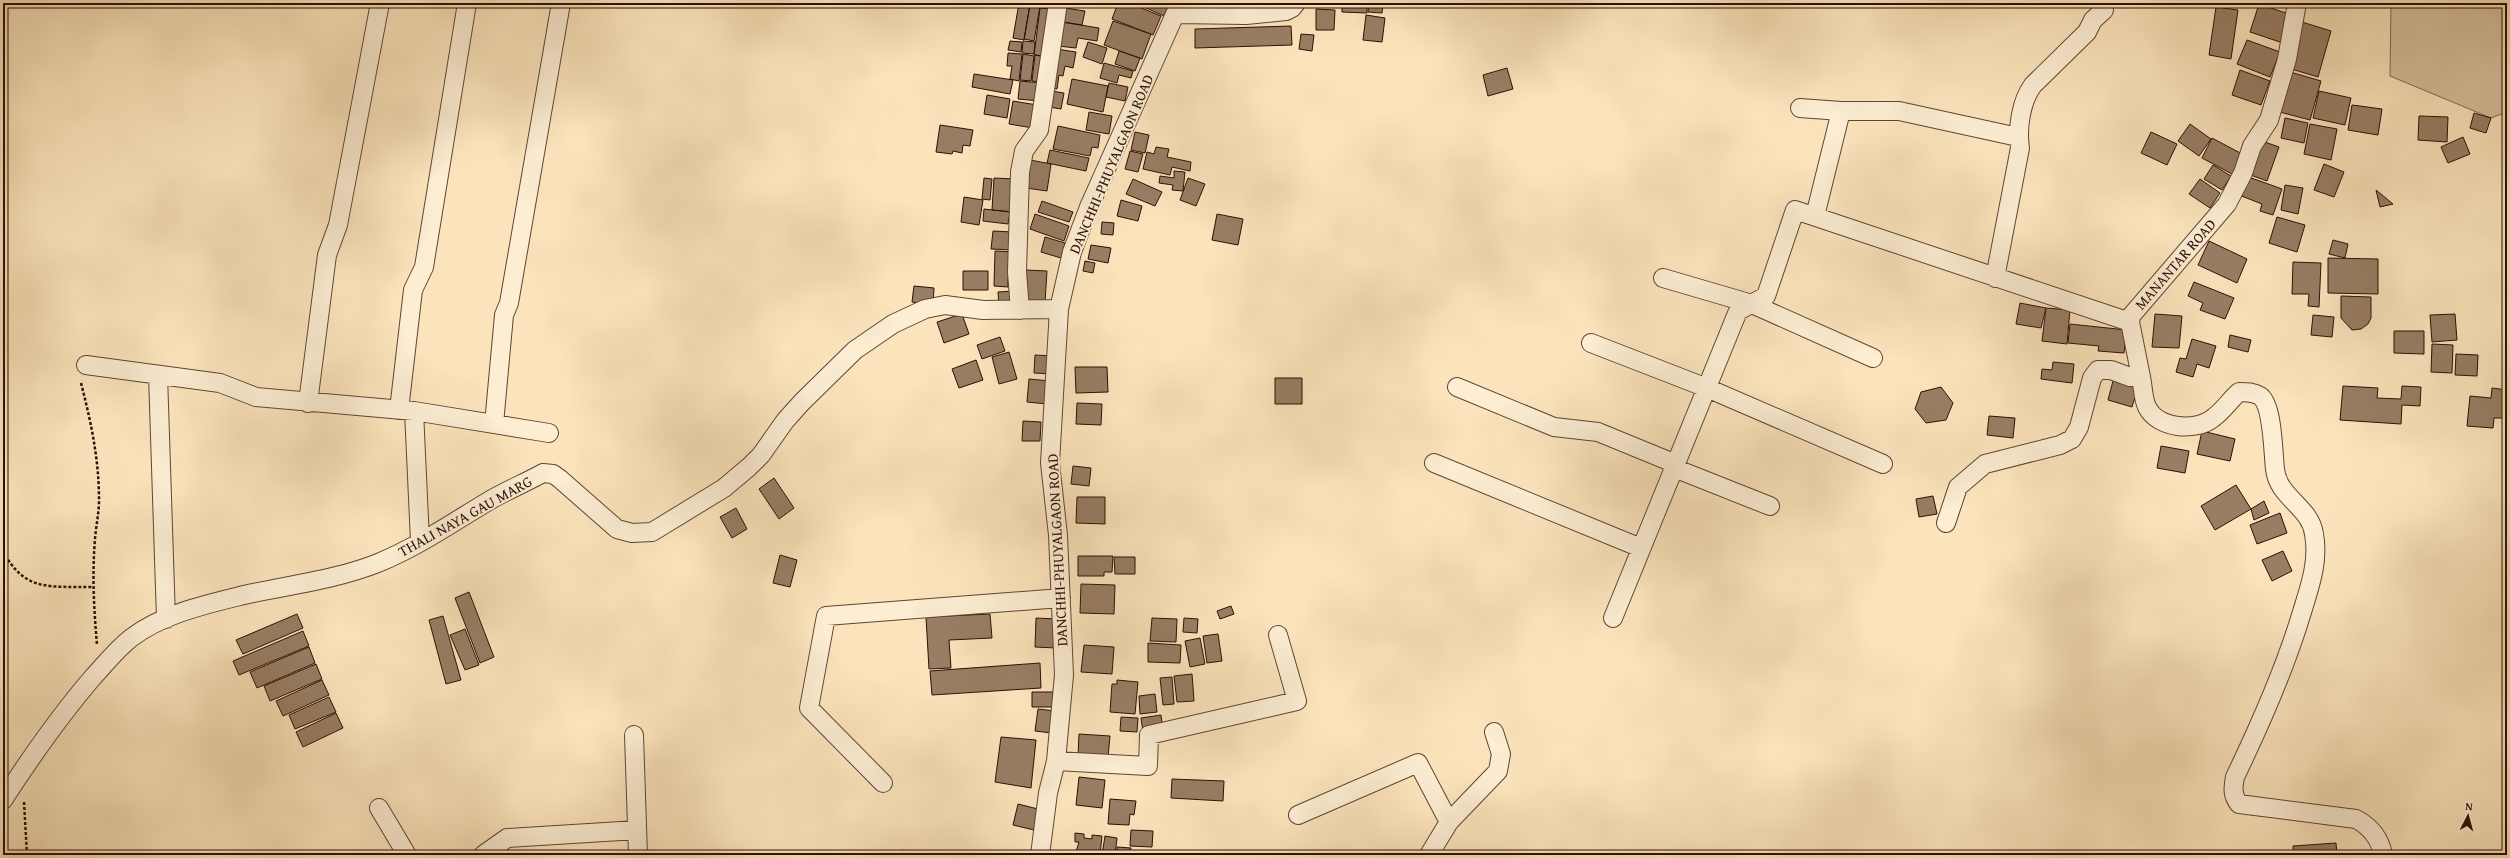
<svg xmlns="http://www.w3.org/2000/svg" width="2510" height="858" viewBox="0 0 2510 858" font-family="'Gentium Book Plus',serif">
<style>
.green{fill:#d8c09d;stroke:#826851}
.building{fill:#987e64;stroke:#2c0f05}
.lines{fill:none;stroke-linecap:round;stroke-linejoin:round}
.minor-casing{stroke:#604433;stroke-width:20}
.path{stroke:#2c0f05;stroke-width:2.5;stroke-dasharray:3 2;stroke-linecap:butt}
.minor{stroke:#fcedd3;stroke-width:18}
.labels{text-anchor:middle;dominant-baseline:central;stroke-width:4;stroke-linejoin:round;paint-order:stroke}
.street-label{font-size:15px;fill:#2c0f05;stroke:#fcedd3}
</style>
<rect width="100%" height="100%" fill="#fbe4bc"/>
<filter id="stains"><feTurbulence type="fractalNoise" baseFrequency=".005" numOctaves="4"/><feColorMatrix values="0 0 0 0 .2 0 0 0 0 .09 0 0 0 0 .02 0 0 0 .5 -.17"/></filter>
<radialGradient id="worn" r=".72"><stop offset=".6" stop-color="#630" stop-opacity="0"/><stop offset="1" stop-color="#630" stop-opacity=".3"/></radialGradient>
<path class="green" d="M2391,3H2507V112L2491,118L2390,76Z"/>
<path class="building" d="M1019,3L1030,4L1024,40L1013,38Z
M1118,3H1129L1161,16L1153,35L1112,19Z
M1145,3H1167L1169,4L1164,16L1144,7Z
M1342,3H1367V13L1342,12Z
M1369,3H1383L1382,13L1368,12Z
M2259,4L2292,15L2283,43L2250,32Z
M1030,5L1040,7L1034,41L1024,39Z
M2216,7L2238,10L2231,59L2209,55Z
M1040,8L1051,9L1045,56L1034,55Z
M1065,8L1085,11L1082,25L1063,22Z
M1316,9L1335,10L1334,30H1316Z
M1366,15L1385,18L1382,42L1363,40Z
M1113,21L1151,34L1142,59L1104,45Z
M1062,22L1099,28L1097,41L1078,38L1076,48L1058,46Z
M2302,22L2331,31L2318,77L2288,68Z
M1291,26L1292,45L1195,48V29Z
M1301,34L1314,35L1312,51L1299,49Z
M2247,40L2280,52L2270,77L2237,64Z
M1010,41L1022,42L1021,52L1008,50Z
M1023,41L1035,42L1034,54L1022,53Z
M1088,42L1107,48L1102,64L1083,57Z
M1056,49L1076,52L1073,68L1065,66L1063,76L1059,75L1057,89L1049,88Z
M1119,51L1140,58L1135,71L1115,64Z
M1008,53L1022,54L1019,81L1010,79L1012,66H1007Z
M1023,54L1034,56L1031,81L1020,80Z
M1035,55L1046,57L1042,82L1032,81Z
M1104,63L1133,71L1131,78L1119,75L1117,83L1100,78Z
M1507,68L1513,89L1488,96L1483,75Z
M2240,70L2270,81L2261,105L2232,95Z
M2287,71L2321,81L2310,120L2276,111Z
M974,74L1013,80L1010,94L972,87Z
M1072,79L1108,86L1103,112L1067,104Z
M1020,81L1042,83L1040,101L1018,99Z
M1109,83L1128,87L1125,101L1106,97Z
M1051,91L1064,93L1061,109L1049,107Z
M2319,91L2351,98L2345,125L2313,118Z
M987,95L1010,99L1007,118L984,114Z
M1013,101L1037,105L1033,128L1009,124Z
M2352,105L2382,109L2378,135L2348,130Z
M1089,112L1112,116L1109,134L1086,130Z
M2474,113L2491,118L2486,133L2470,128Z
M2419,116L2448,117L2447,142L2418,140Z
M2285,118L2308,123L2304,143L2281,138Z
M2190,124L2211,139L2199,156L2178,141Z
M2310,124L2337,129L2331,160L2304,154Z
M940,125L973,130L970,146L963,145L962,153L953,151L952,154L936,152Z
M1058,126L1100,135L1098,148L1092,147L1090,156L1053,149Z
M1135,132L1149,135L1145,153L1131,150Z
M2151,132L2177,144L2167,165L2141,153Z
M2463,137L2470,154L2448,163L2441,147Z
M2212,138L2244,155L2234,175L2202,158Z
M2259,140L2279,147L2267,181L2248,174Z
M1156,147L1169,149L1167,157L1191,162L1190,171L1172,167L1170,175L1143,169L1147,152L1154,154Z
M1050,150L1089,158L1086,171L1047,163Z
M1130,151L1143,154L1138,172L1125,169Z
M1030,160L1051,164L1047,191L1026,188Z
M2324,164L2344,172L2334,197L2314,190Z
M2213,165L2231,176L2222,190L2204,179Z
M1174,171L1185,172L1183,191L1172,190L1173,185L1159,183L1160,176L1174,178Z
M2246,176L2282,189L2273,215L2260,211L2262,204L2239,195Z
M984,178L992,179L990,200L982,199Z
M994,178L1015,179L1014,212L992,210Z
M1188,178L1205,184L1196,206L1180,200Z
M1133,179L1162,192L1155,206L1126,194Z
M2200,179L2220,193L2210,208L2189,194Z
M2285,185L2303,188L2298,214L2281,210Z
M2376,190L2393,204L2380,207Z
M964,197L983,200L979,225L961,222Z
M1121,200L1142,206L1138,221L1117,216Z
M1042,201L1073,212L1069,222L1038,212Z
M984,209L1010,212L1008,224L983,221Z
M1035,214L1069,226L1064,241L1030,229Z
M1217,214L1243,219L1238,245L1212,240Z
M2277,217L2305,225L2297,252L2269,243Z
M1102,222L1114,223L1113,235L1101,234Z
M993,231L1013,232L1012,250L991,249Z
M1045,237L1065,243L1061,258L1041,252Z
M2333,240L2348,244L2345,258L2329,254Z
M2209,241L2247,259L2237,283L2198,265Z
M1091,245L1111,248L1108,263L1088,259Z
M995,251L1015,252L1014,278H1008V287L994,286Z
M2328,258L2378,259V294L2328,293Z
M1085,261L1095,263L1093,273L1083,271Z
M2293,262L2321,263L2319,307L2308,306L2309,294H2292Z
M1026,270L1047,271L1045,302L1024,301Z
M963,271H988V290H963Z
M2194,282L2234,298L2225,319L2200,310L2203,303L2188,296Z
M914,286L934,288L933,305L912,302Z
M1014,291L1015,304L999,305L998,292Z
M2341,296L2371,297V318L2368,324L2361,329L2352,330L2341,318Z
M2020,303L2046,308L2041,328L2016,324Z
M2046,308L2070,310L2067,344L2042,341Z
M962,314L969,334L944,343L937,322Z
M2155,314L2182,316L2179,348L2152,347Z
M2455,314L2457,340L2432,342L2430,315Z
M2313,315L2334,317L2332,337L2311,335Z
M2070,324L2127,330L2124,353L2098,351L2099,346L2068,343Z
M2394,331H2424V354L2394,353Z
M2230,335L2251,340L2248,352L2228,347Z
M1000,337L1005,351L982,359L977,345Z
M2192,339L2216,346L2209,368L2197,364L2193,377L2176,372L2180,358L2186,359Z
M2432,344L2453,345L2452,373L2431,372Z
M1009,352L1017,379L999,384L992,357Z
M2456,354L2478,355L2477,376L2455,375Z
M1035,355L1053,356L1052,374L1034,373Z
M976,360L983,380L959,388L952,369Z
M2053,362L2074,364L2072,383L2041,379L2042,369L2052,370Z
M1075,367H1107L1108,392L1076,393Z
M2114,377L2139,384L2132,407L2108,400Z
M1275,378H1302V404H1275Z
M1029,379L1050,381L1047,404L1027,402Z
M2343,386L2378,388L2377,398L2401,399L2402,386L2421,387L2420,406L2402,405L2401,424L2340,420Z
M1941,387L1953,403L1946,420L1926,423L1915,409L1921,392Z
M2492,388L2507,390V427H2504V418H2494L2493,428L2467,426L2470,396L2491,398Z
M1077,403L1102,404L1101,425L1076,424Z
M1989,416L2015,418L2013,438L1987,435Z
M1023,421L1041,422L1040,441H1022Z
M2202,431L2235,439L2230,461L2197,454Z
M2161,446L2189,451L2185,473L2157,468Z
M1073,466L1091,468L1089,486L1071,484Z
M774,478L794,508L779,519L759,489Z
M2236,485L2251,509L2215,530L2201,506Z
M1933,496L1937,514L1919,517L1916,499Z
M1077,497H1105V524L1076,523Z
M2264,501L2269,513L2254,520L2251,509Z
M736,508L747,529L732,538L720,517Z
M2280,513L2287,533L2257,544L2250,525Z
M2283,551L2292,571L2272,581L2262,560Z
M780,555L797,560L790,587L773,583Z
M1078,556H1113L1112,572H1104V576H1078Z
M1114,557H1135V574H1115Z
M1081,584L1115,585L1114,614L1080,613Z
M469,592L494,657L480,663L455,598Z
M1231,606L1234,614L1220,619L1217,611Z
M297,614L303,628L243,654L236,640Z
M990,614L992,638L949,640L951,668L929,669L926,617Z
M443,616L461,680L446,684L429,620Z
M1036,618L1057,619L1056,648L1035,647Z
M1152,618L1177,619L1176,642L1150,641Z
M1184,618L1198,619L1197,633L1183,632Z
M465,629L479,665L465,670L450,635Z
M303,631L309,646L239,675L233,661Z
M1218,634L1222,661L1207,663L1203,636Z
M1200,638L1205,664L1190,667L1185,641Z
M1148,643L1181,645L1180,663L1148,662Z
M1084,645L1114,647L1112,674L1081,672Z
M309,647L315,663L257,688L250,672Z
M1040,663L1041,688L932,695L930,671Z
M316,664L322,679L270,701L264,686Z
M1192,674L1194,701L1177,702L1174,676Z
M1172,677L1174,704L1163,705L1160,678Z
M322,680L329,695L283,716L276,701Z
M1117,680L1138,682L1135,714L1110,712L1112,684H1117Z
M1032,692H1053V707H1032Z
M1155,694L1157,712L1140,714L1139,696Z
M329,697L336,712L295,729L289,715Z
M1038,709L1055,711L1052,733L1035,731Z
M336,713L343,728L303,747L296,732Z
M1161,715L1163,730L1143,732L1141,718Z
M1121,717L1138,718L1137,732L1120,731Z
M1079,734L1110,736L1108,757L1078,756Z
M1001,737L1036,740L1031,788L995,782Z
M1079,777L1105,780L1102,808L1076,805Z
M1172,779L1224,781L1223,801L1171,798Z
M1110,799L1136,801L1134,815L1130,814L1129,825L1108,824Z
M1018,804L1038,809L1034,830L1013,825Z
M1131,830L1153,831L1152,847L1130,846Z
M1075,833L1084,834V838L1092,839V835L1102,836L1100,855H1075L1079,842H1075Z
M1105,836L1117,838L1115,855H1102Z
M2336,843L2337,855H2293V846Z
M1117,847L1131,848L1130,855H1117Z
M903,850L921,855H901Z"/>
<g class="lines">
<defs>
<path id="minor" d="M1175,14L1246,15L1286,11L1292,8L1296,3
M1800,108L1841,111H1899L2018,137
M1815,216L1841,111
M1663,278L1752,304L1873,358
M1995,278L2020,148C2017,128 2021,101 2033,85L2087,32L2093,20L2104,10
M1020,310L1017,272L1020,172L1024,151L1039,130L1058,3
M1591,343L1707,388L1883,464
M86,365L220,383L256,397L414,411L549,433
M158,375L166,619
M2141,377C2143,386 2143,399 2147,407C2158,429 2196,432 2213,418C2223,411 2230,400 2239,392C2247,392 2253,392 2260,396C2273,405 2273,453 2275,469C2278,498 2310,506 2314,534C2319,561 2310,586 2302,612C2285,669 2261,723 2235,777C2233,788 2232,795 2239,804L2356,819C2371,827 2380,838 2383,855
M1457,387L1554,427L1598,432L1676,464
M308,403L327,255L338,225L380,3
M399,410L413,290L424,267L467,3
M414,411L420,541
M494,424L504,315L509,303L561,3
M1434,463L1641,548
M1674,468L1770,506
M1946,523L1958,487L1985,464L2060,445L2072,439L2079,427L2092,378L2098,370H2111L2130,377H2141L2130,322L2131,316L2227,204L2243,173L2252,146L2269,120L2287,59L2297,3
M1613,618L1738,311L1766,296L1795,210L2130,322
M634,735L638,855
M1056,761L1148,766L1149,735L1297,701L1278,635
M883,783L809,708L826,616L1061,598
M3,800C31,757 60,715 94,676C106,663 117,649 131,638C162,614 207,604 244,595C289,585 335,580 378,563C417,547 452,523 487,502C505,491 525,483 543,473L553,474L560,479L617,529L632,533L652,532L724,488L749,467L761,455L785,421L802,402L855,350L893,324L925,309L945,305L983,310L1059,309
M379,808L407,855
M1298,815L1418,763L1449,822
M483,855L507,838L637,830
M1040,855L1048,793L1056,761L1064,675L1058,535L1050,463L1059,309L1072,252L1089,207L1180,3
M1429,855L1449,822L1498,771L1501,754L1494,732"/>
</defs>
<use href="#minor" class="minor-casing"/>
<path class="path" d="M81,383C91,422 99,459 99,500C99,513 96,526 95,539C92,575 94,610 97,645
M3,551C25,593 51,586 93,587
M24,802L27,855"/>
<use href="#minor" class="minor"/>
</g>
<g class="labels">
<g class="street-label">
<text transform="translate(1111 164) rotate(-67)">DANCHHI-PHUYALGAON ROAD</text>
<text transform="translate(2175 264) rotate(-49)">MANANTAR ROAD</text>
<text transform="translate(465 516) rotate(-29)">THALI NAYA GAU MARG</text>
<text transform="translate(1057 550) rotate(-93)">DANCHHI-PHUYALGAON ROAD</text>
</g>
</g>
<rect width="2510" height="858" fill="none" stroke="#fbe4bc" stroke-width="16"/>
<rect x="4" y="4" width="2502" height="850" fill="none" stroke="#2c0f05" stroke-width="2"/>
<rect x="8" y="8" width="2494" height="842" fill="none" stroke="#2c0f05"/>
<g transform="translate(2468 816) rotate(6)" stroke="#fcedd3" stroke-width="3" paint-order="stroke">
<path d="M0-3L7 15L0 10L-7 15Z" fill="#2c0f05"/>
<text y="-6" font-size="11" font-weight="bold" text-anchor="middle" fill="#2c0f05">N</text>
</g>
<rect width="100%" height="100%" filter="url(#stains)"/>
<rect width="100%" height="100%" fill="url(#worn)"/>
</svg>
